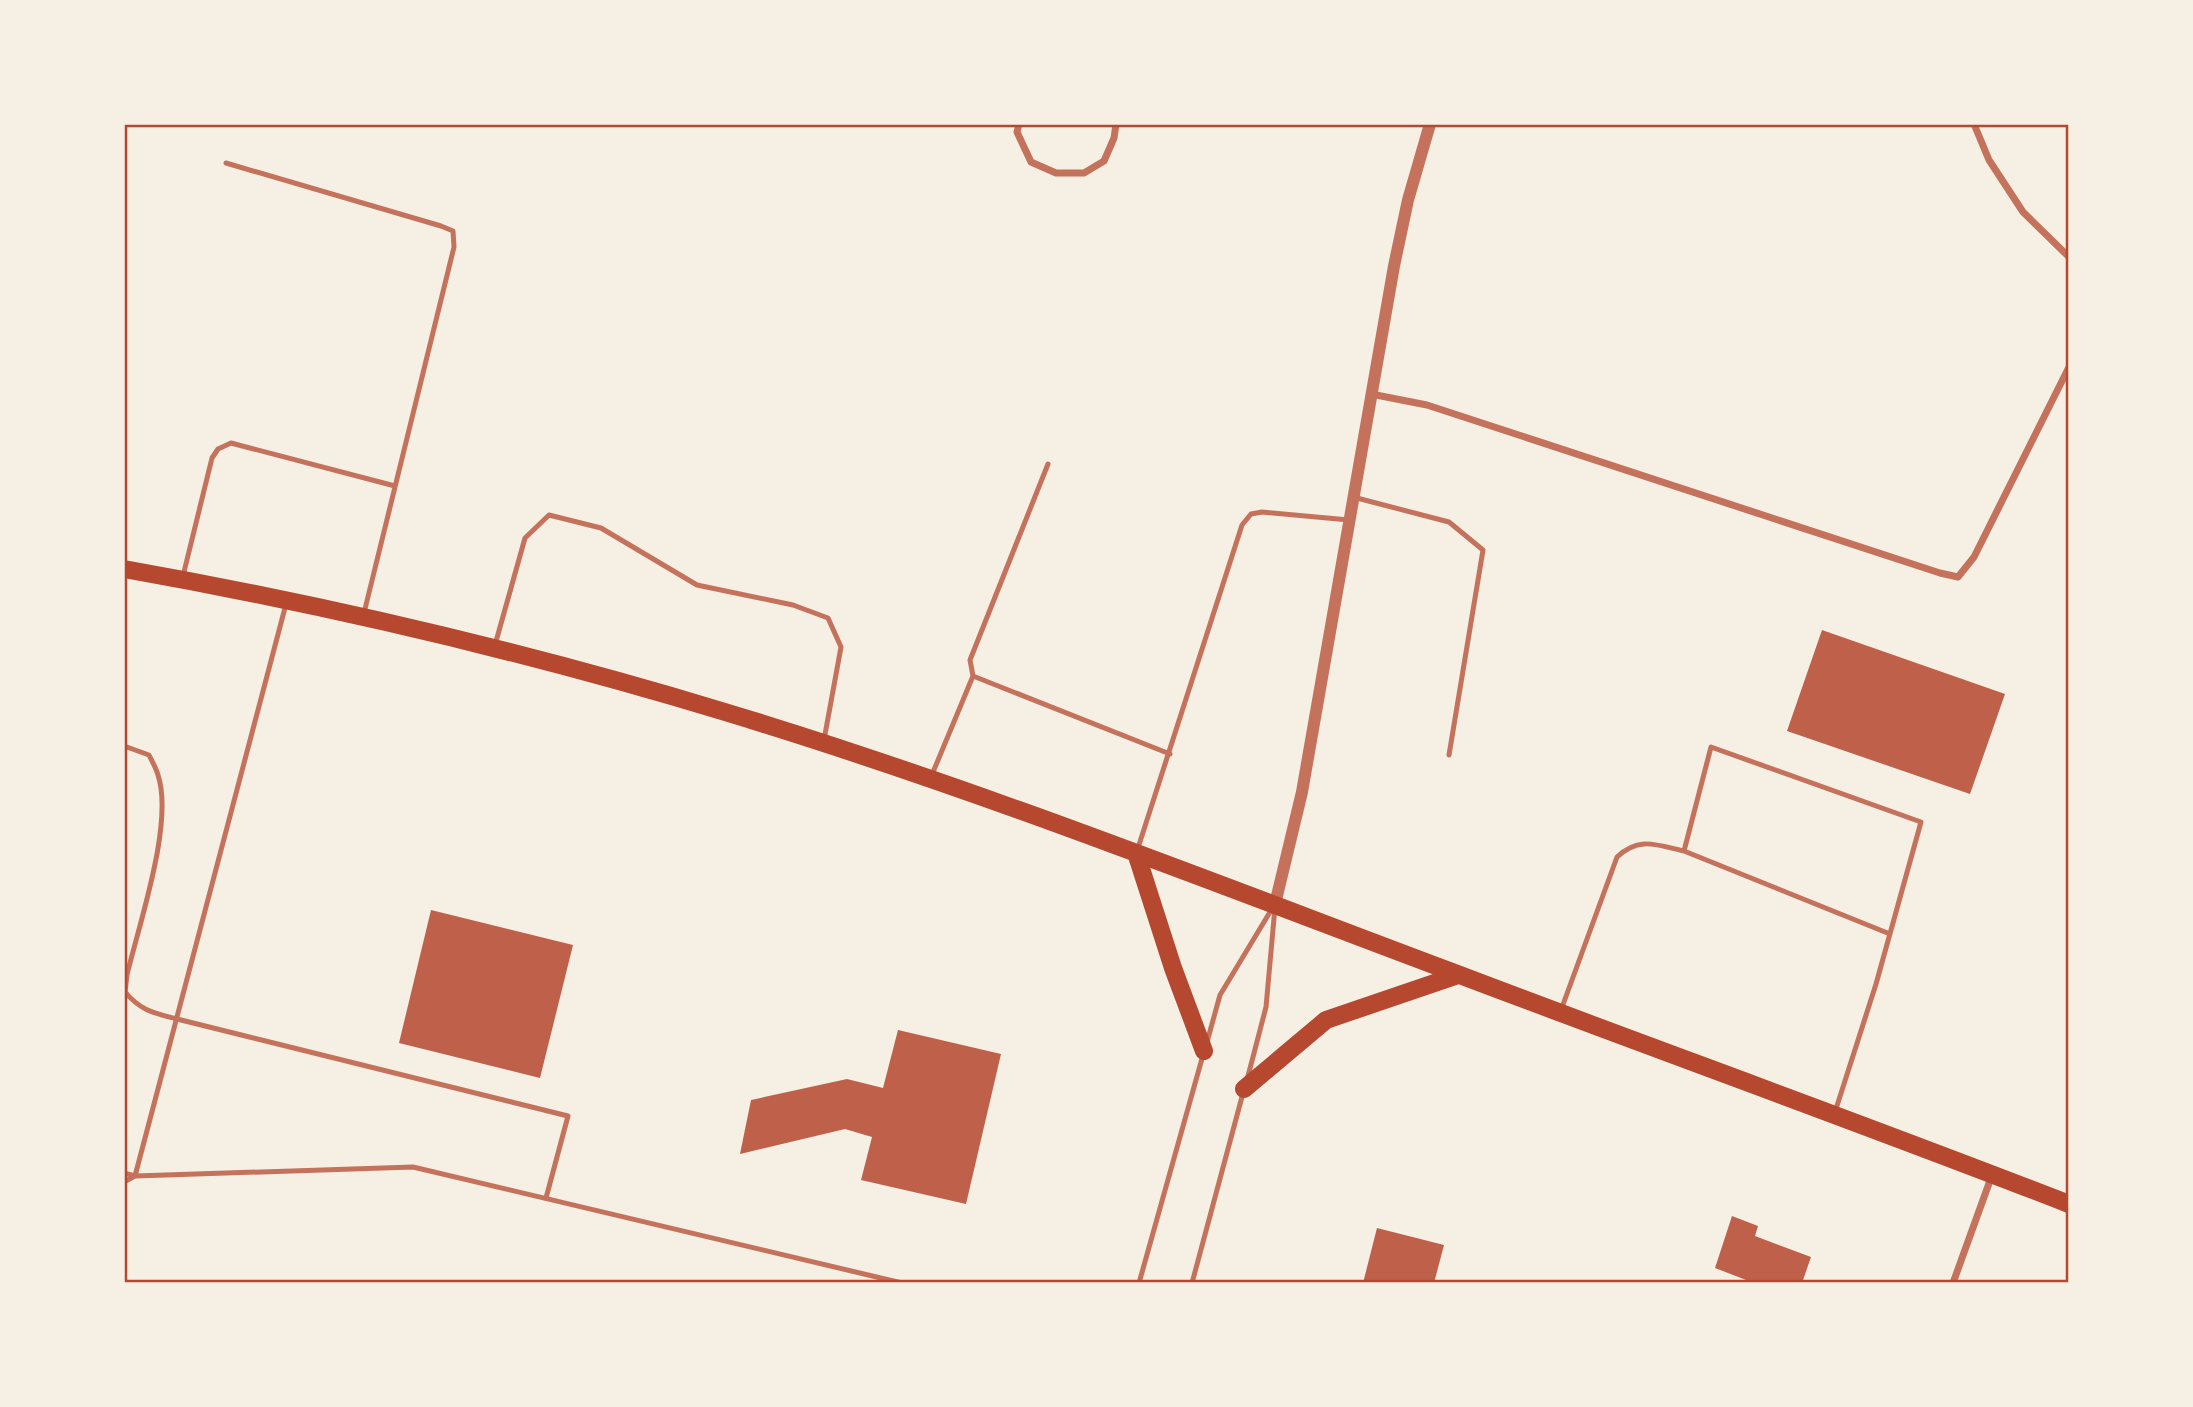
<svg xmlns="http://www.w3.org/2000/svg" width="2193" height="1407" viewBox="0 0 2193 1407" font-family="'Asap Condensed',sans-serif">
<style>
.building{fill:#bf614a}
.lines{fill:none;stroke-linecap:round;stroke-linejoin:round}
.service{stroke:#c5725c;stroke-width:5}
.minor{stroke:#c5725c;stroke-width:7}
.tertiary{stroke:#c5725c;stroke-width:12}
.primary{stroke:#b5482f;stroke-width:18}
.neatline{fill:none;stroke:#b5482f;stroke-width:2.5}
</style>
<rect width="100%" height="100%" fill="#f6efe4"/>
<path class="building" d="M1822,630L2005,694L1970,794L1787,731Z
M431,910L573,945L540,1078L399,1043Z
M898,1030L1001,1054L966,1204L861,1180L872,1137L845,1129L740,1154L751,1100L847,1079L883,1088Z
M1732,1216L1758,1226L1755,1236L1811,1257L1802,1283H1754L1715,1268Z
M1377,1228L1444,1245L1434,1283H1363Z"/>
<g class="lines">
<path class="service" d="M226,163L441,226L453,231L454,247L364,613
M1048,464L970,660L973,676L1170,754
M1353,497L1449,522L1483,550L1449,755
M183,576L212,458L218,449L231,443L395,486
M286,604L135,1176L413,1167L902,1283
M495,645L525,538L549,515L601,528L697,585L793,605L828,618L841,647L824,740
M124,746L149,755C152,761 156,768 158,775C174,823 139,924 127,975L125,992C141,1011 154,1013 177,1019L568,1116L546,1198
M931,777L973,676
M1137,851L1242,525L1251,514L1262,512L1349,520
M1684,851L1890,934
M1561,1010L1617,857C1639,836 1657,845 1684,851L1711,747L1921,822L1876,984L1835,1112
M1207,1042L1220,995L1273,907
M1247,1080L1266,1007L1275,907
M124,1173L135,1176
M124,1182L135,1176
M1139,1283L1203,1055
M1192,1283L1243,1093"/>
<path class="minor" d="M1019,124L1017,132L1031,162L1056,173H1084L1104,161L1114,138L1116,124
M1974,124L1989,160L2023,212L2069,257
M1371,394L1427,405L1940,573L1958,577L1974,557L2069,367
M1953,1283L1992,1175"/>
<path class="tertiary" d="M1275,904L1302,792L1394,266L1408,200L1430,124"/>
<path class="primary" d="M124,569C327,605 527,652 725,712C970,786 1212,882 1452,972C1657,1050 1864,1124 2069,1204
M1136,853L1173,968L1204,1051
M1244,1089L1326,1020L1458,975"/>
</g>
<rect width="2193" height="1407" fill="none" stroke="#f6efe4" stroke-width="252"/>
<rect x="126" y="126" width="1941" height="1155" class="neatline"/>
</svg>
